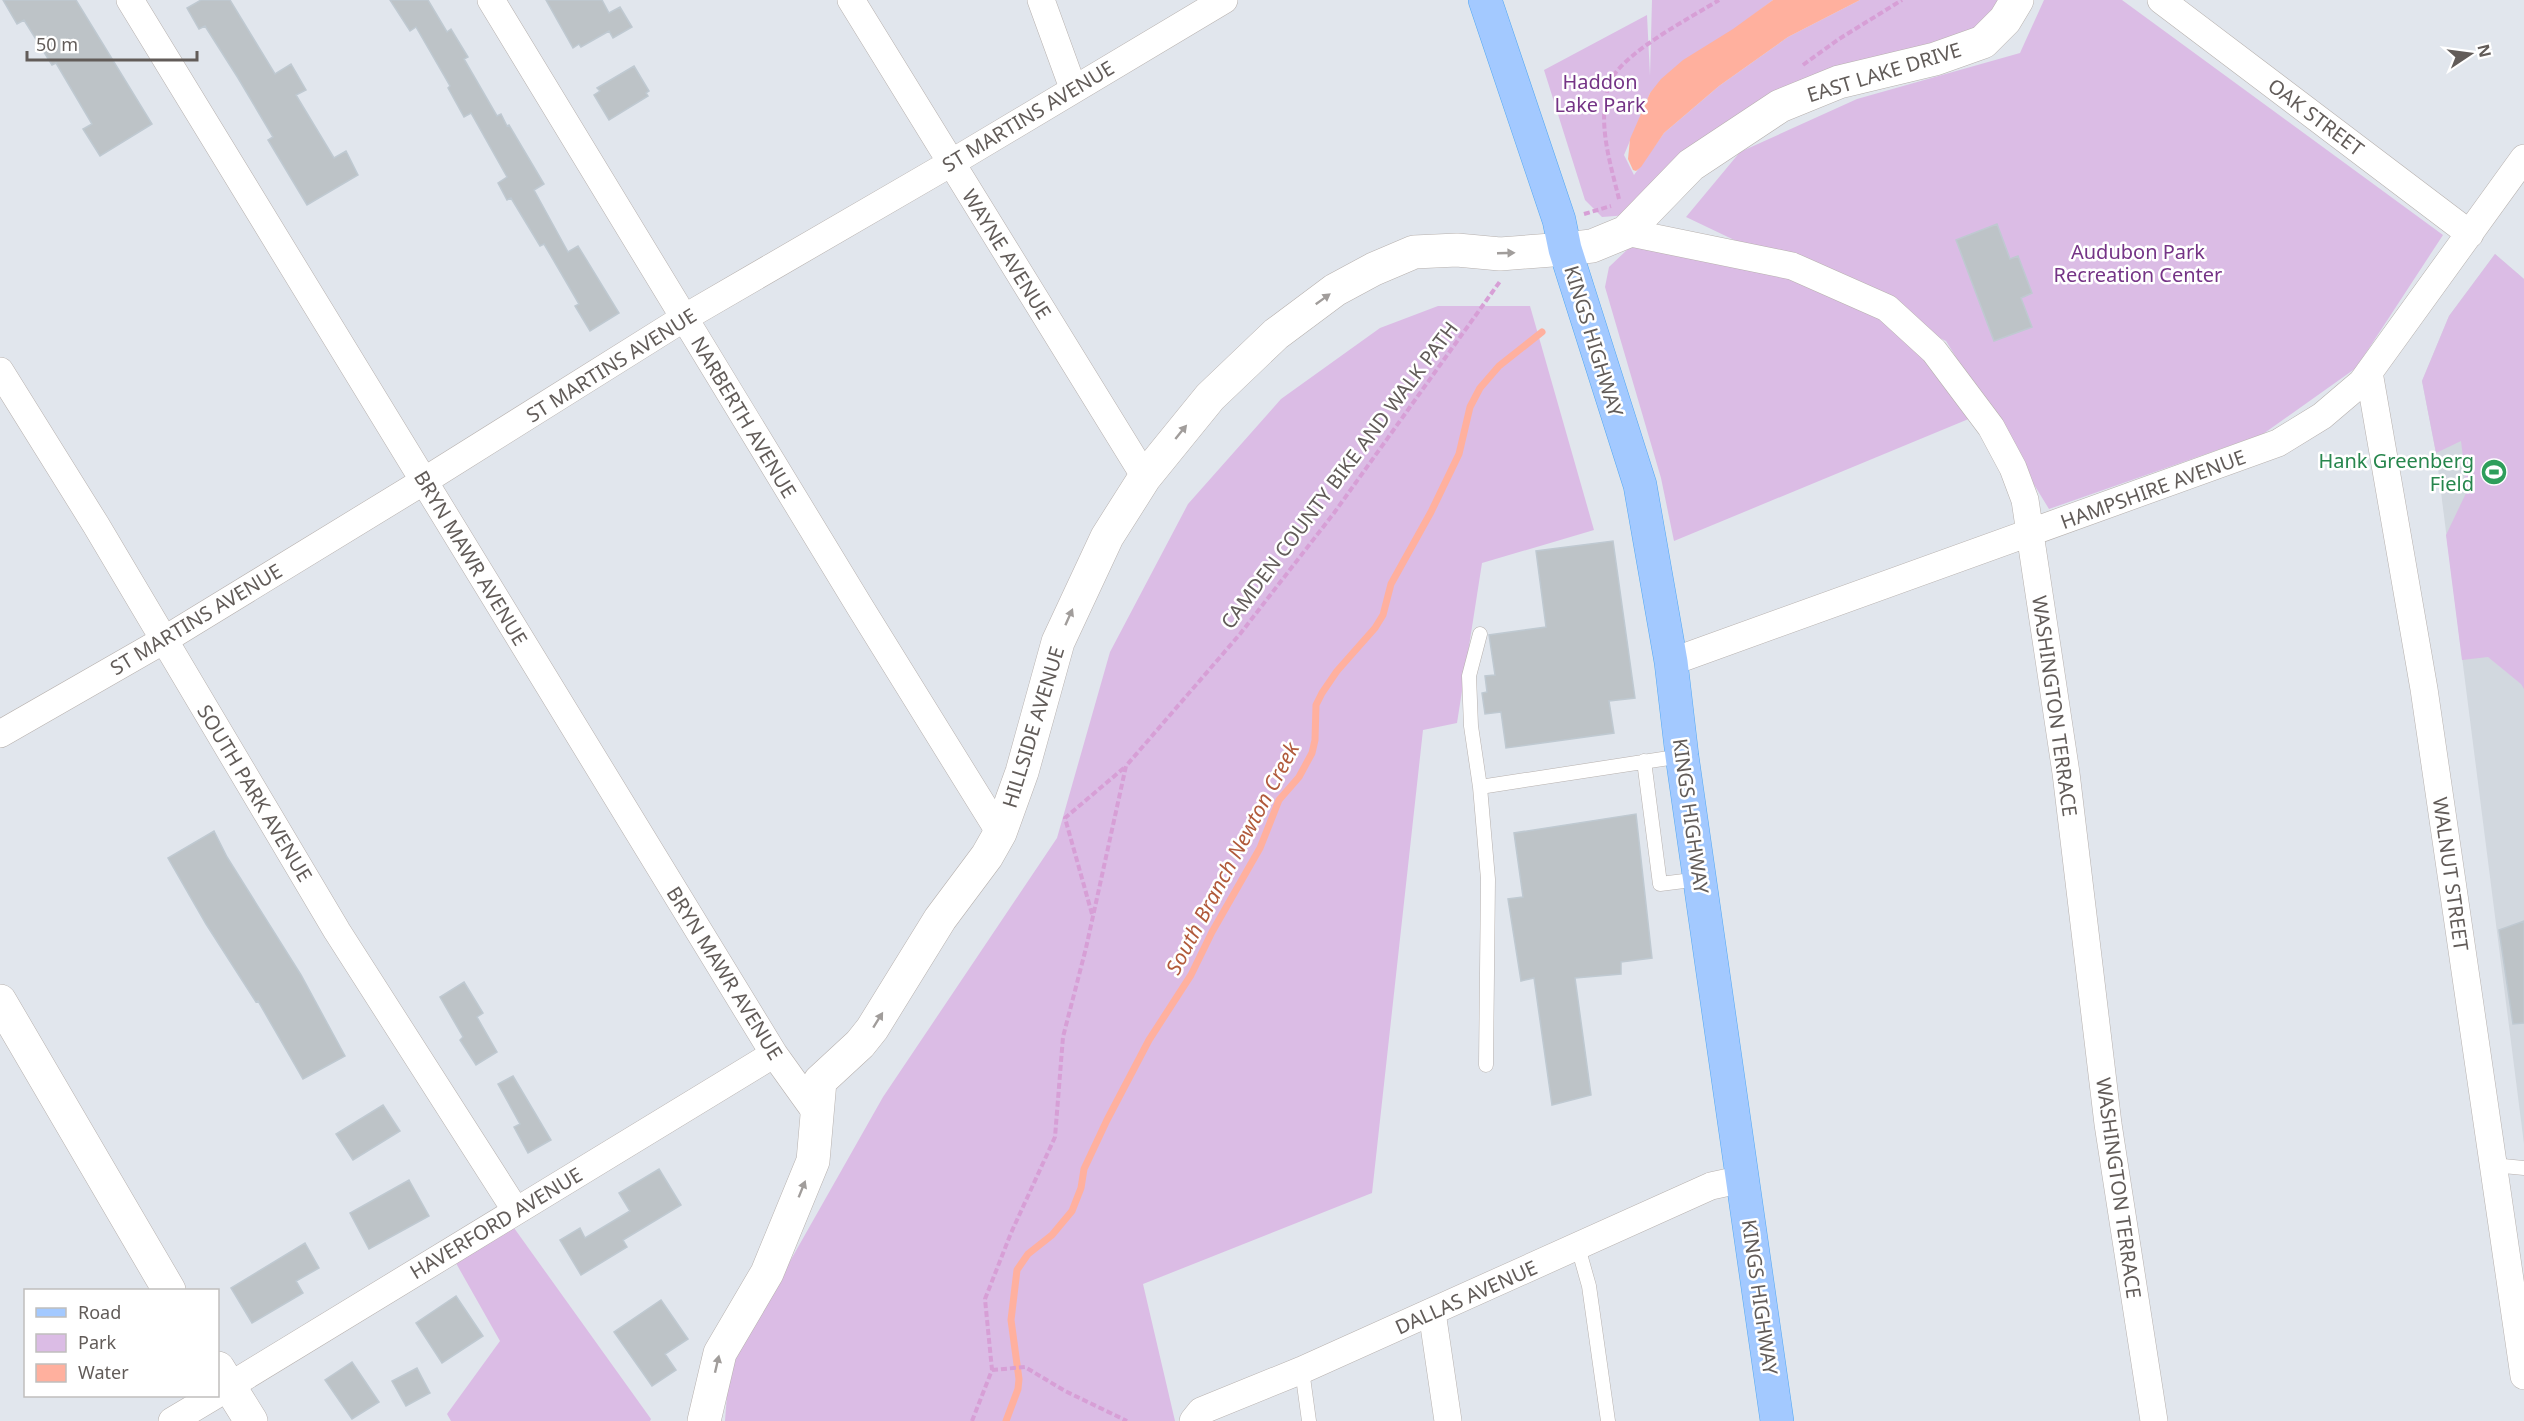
<svg xmlns="http://www.w3.org/2000/svg" width="2524" height="1421" viewBox="0 0 2524 1421" font-family="'Noto Sans',sans-serif">
<style>
.education{fill:#d2d8df}
.green{fill:#dbbce5}
.water{fill:#ffb09e}
.lines{fill:none;stroke-linecap:round;stroke-linejoin:round}
.stream{stroke:#ffb09e;stroke-width:7}
.building{fill:#bdc3c7;stroke:#bfc9d1;stroke-width:1.5}
.service-casing{stroke:#b7b1ae;stroke-width:15}
.minor-casing{stroke:#b7b1ae;stroke-width:28}
.tertiary-casing{stroke:#b7b1ae;stroke-width:34}
.primary-casing{stroke:#54a8f2;stroke-width:34}
.path{stroke:#d79fd6;stroke-width:4;stroke-dasharray:6 3;stroke-linecap:butt}
.service{stroke:#fff;stroke-width:14}
.minor{stroke:#fff;stroke-width:27}
.tertiary{stroke:#fff;stroke-width:33}
.primary{stroke:#a3c9ff;stroke-width:33}
.oneway{fill:#a19d9b}
.labels{text-anchor:middle;dominant-baseline:central;stroke-width:5;stroke-linejoin:round;paint-order:stroke}
.street-label{font-size:20px;fill:#625c59;stroke:#fff}
.park-label{font-size:20px;fill:#753486;stroke:#fff}
.leisure-label{font-size:20px;fill:#27864d;stroke:#fff;text-anchor:end}
.water-label{font-size:21px;font-style:italic;fill:#b15a3b;stroke:#fff}
</style>
<rect width="100%" height="100%" fill="#e1e6ed"/>
<path class="education" d="M2495,254L2524,279V1144L2436,453L2422,381L2449,316Z"/>
<path class="green" d="M1652,0H1773L1650,93L1624,155L1634,175L1664,133L1719,86L1788,37L1860,0H2008L1979,37L1835,77L1628,215L1602,217L1585,200L1544,70L1647,15L1650,76Z
M2044,0H2122L2443,235L2356,368L2263,434L2049,509L1946,341L1686,217L1740,152L1857,99L2020,53Z
M1630,247L1692,253L1786,273L1881,316L1928,357L1971,418L1674,541L1661,478L1605,287L1609,267Z
M2495,254L2524,279V689L2521,684L2488,657L2462,660L2446,535L2467,491L2461,441L2436,453L2422,381L2449,316Z
M1438,306H1530L1594,530L1482,563L1457,723L1423,730L1372,1193L1143,1284L1175,1421H725L729,1369L883,1097L1057,838L1110,652L1188,504L1281,399L1380,328Z
M504,1214L651,1419L650,1421H451L447,1414L500,1341L448,1249Z"/>
<path class="water" d="M1773,0H1860L1788,37L1719,86L1664,133L1641,167L1636,171L1633,170L1628,159L1630,139L1650,93L1661,79L1683,60L1733,29Z"/>
<g class="lines">
<path class="stream" d="M1006,1421L1018,1389L1019,1379L1011,1320L1017,1270L1028,1254L1052,1235L1072,1211L1081,1188L1084,1169L1107,1120L1149,1040L1191,975L1212,932L1260,848L1279,800L1299,777L1312,753L1315,740L1316,705L1322,693L1337,671L1375,628L1383,615L1391,584L1431,512L1459,454L1470,407L1480,388L1499,366L1542,332"/>
</g>
<path class="building" d="M3,0H76L152,124L100,156L83,129L92,124L56,63L52,65L24,20L17,24Z
M201,0H230L275,74L291,64L306,90L296,95L334,158L346,151L358,175L307,205L268,140L273,137L238,78L205,26L199,29L187,8Z
M390,0H428L447,32L451,29L468,57L464,59L497,116L501,114L507,126L509,125L544,184L534,190L568,252L578,246L619,313L590,331L575,306L579,304L544,244L540,246L511,198L507,200L498,183L507,177L471,113L464,117L448,88L450,86L416,27L410,31Z
M546,0H602L609,13L620,7L632,27L613,38L609,31L581,47L579,44L573,48Z
M634,66L649,91L646,93L648,96L609,120L594,95L600,91L597,88Z
M1997,224L2010,259L2018,256L2032,293L2021,298L2032,327L1994,341L1956,240Z
M1613,541L1635,698L1609,701L1614,733L1506,748L1501,712L1485,714L1482,693L1487,692L1485,676L1495,675L1489,635L1546,627L1536,551Z
M1636,814L1652,958L1621,962V974L1575,978L1591,1095L1552,1105L1534,978L1521,981L1508,899L1523,897L1514,833Z
M214,831L227,857L301,975L345,1056L303,1079L258,1001L256,1002L206,924L168,858Z
M2524,921V1023L2513,1024L2499,930Z
M464,982L483,1013L477,1017L497,1052L476,1065L460,1040L463,1037L440,997Z
M513,1076L551,1140L528,1153L514,1127L520,1124L498,1084Z
M383,1105L400,1131L353,1160L336,1134Z
M659,1169L681,1205L623,1240L627,1247L581,1275L560,1240L580,1228L585,1238L630,1211L619,1193Z
M409,1180L429,1216L369,1249L350,1213Z
M305,1243L319,1268L296,1281L303,1293L252,1323L231,1288Z
M456,1296L483,1336L442,1363L416,1323Z
M661,1300L688,1339L665,1354L676,1370L652,1386L614,1332Z
M352,1362L379,1402L352,1419L325,1380Z
M417,1368L430,1393L406,1406L392,1381Z"/>
<g class="lines">
<defs>
<path id="service" d="M1644,761L1660,884L1700,879
M1480,787L1471,726L1469,676L1480,634
M1486,1065L1488,879L1480,787L1682,756
M2493,1165L2524,1168
M1578,1247L1589,1286L1608,1421
M1302,1370L1309,1421"/>
<path id="minor" d="M130,0L774,1054L817,1114
M491,0L860,607L1000,833
M851,0L1145,477
M1041,0L1073,88
M2161,0L2470,234
M1626,232L1792,266L1887,308L1934,351L1991,427L2013,468L2025,500L2066,773L2108,1124L2154,1421
M0,371L96,525L337,931L516,1211
M2369,372L2424,689L2524,1376
M1671,662L2278,443L2322,416L2362,382L2524,158
M0,734L164,640L424,481L684,318L951,163L1224,0
M1432,1312L1448,1421
M218,1393L774,1054
M172,1421L214,1396
M1193,1421L1201,1411L1302,1370L1711,1186L1743,1179"/>
<path id="tertiary" d="M0,1001L169,1290
M218,1368L251,1421
M704,1421L720,1353L767,1273L813,1161L820,1081L860,1044L872,1029L940,919L987,856L1000,833L1022,772L1058,642L1107,537L1145,477L1210,397L1276,334L1335,290L1374,269L1414,252L1457,250L1500,254L1565,249L1592,246L1626,232L1691,165L1780,106L1839,82L1935,59L1983,42L2005,20L2017,0"/>
<path id="primary" d="M1485,0L1559,220L1565,249L1640,485L1671,662L1682,756L1777,1421"/>
</defs>
<use href="#service" class="service-casing"/>
<use href="#minor" class="minor-casing"/>
<use href="#tertiary" class="tertiary-casing"/>
<use href="#primary" class="primary-casing"/>
<path class="path" d="M1803,65L1839,39L1902,0
M1619,199C1610,162 1596,120 1610,82C1622,53 1692,17 1719,0
M1584,214L1611,206
M1092,914L1065,818L1125,767
M992,1370L1025,1367L1065,1391L1127,1421
M972,1421L992,1370L985,1299L1011,1233L1055,1137L1063,1037L1086,948L1126,766L1240,634L1334,513L1501,280"/>
<use href="#service" class="service"/>
<use href="#minor" class="minor"/>
<use href="#tertiary" class="tertiary"/>
<use href="#primary" class="primary"/>
</g>
<defs><path id="oneway-solid" d="M-6-.8H1V-3.2L6.5 0L1 3.2V.8H-6Z" transform="scale(1.5)"/></defs>
<g class="oneway">
<use href="#oneway-solid" transform="translate(1506 253) rotate(-2)"/>
<use href="#oneway-solid" transform="translate(1323 299) rotate(-36)"/>
<use href="#oneway-solid" transform="translate(1181 432) rotate(-51)"/>
<use href="#oneway-solid" transform="translate(1069 617) rotate(-66)"/>
<use href="#oneway-solid" transform="translate(878 1020) rotate(-58)"/>
<use href="#oneway-solid" transform="translate(802 1189) rotate(-68)"/>
<use href="#oneway-solid" transform="translate(717 1364) rotate(-77)"/>
</g>
<defs>
<symbol id="stadium-disc" viewBox="-11 -11 22 22"><circle r="9.5" fill="#2e9e5b" stroke="#fff"/><path d="M0-5a6.5 5 0 1 0 0 10a6.5 5 0 1 0 0-10ZM-3.5-1.8h7v3.6h-7Z" fill="#fff"/></symbol>
</defs>
<g fill-rule="evenodd">
<use href="#stadium-disc" x="2479" y="457" width="30" height="30"/>
</g>
<g class="labels">
<g class="street-label">
<text transform="translate(1884 72) rotate(-17)">EAST LAKE DRIVE</text>
<text transform="translate(1028 116) rotate(-31)">ST MARTINS AVENUE</text>
<text transform="translate(2316 117) rotate(37)">OAK STREET</text>
<text transform="translate(1007 254) rotate(58)">WAYNE AVENUE</text>
<text transform="translate(1594 341) rotate(73)">KINGS HIGHWAY</text>
<text transform="translate(611 365) rotate(-32)">ST MARTINS AVENUE</text>
<text transform="translate(744 417) rotate(59)">NARBERTH AVENUE</text>
<text transform="translate(1339 475) rotate(-53)">CAMDEN COUNTY BIKE AND WALK PATH</text>
<text transform="translate(2153 489) rotate(-20)">HAMPSHIRE AVENUE</text>
<text transform="translate(471 558) rotate(59)">BRYN MAWR AVENUE</text>
<text transform="translate(196 619) rotate(-31)">ST MARTINS AVENUE</text>
<text transform="translate(2055 706) rotate(82)">WASHINGTON TERRACE</text>
<text transform="translate(1033 727) rotate(-73)">HILLSIDE AVENUE</text>
<text transform="translate(255 793) rotate(59)">SOUTH PARK AVENUE</text>
<text transform="translate(1691 816) rotate(82)">KINGS HIGHWAY</text>
<text transform="translate(2451 874) rotate(82)">WALNUT STREET</text>
<text transform="translate(725 973) rotate(58)">BRYN MAWR AVENUE</text>
<text transform="translate(2119 1188) rotate(82)">WASHINGTON TERRACE</text>
<text transform="translate(496 1223) rotate(-31)">HAVERFORD AVENUE</text>
<text transform="translate(1466 1297) rotate(-24)">DALLAS AVENUE</text>
<text transform="translate(1760 1297) rotate(82)">KINGS HIGHWAY</text>
</g>
<g class="park-label">
<text x="1600" y="81">Haddon<tspan x="1600" dy="23">Lake Park</tspan></text>
<text x="2138" y="251">Audubon Park<tspan x="2138" dy="23">Recreation Center</tspan></text>
</g>
<g class="leisure-label">
<text x="2474" y="460">Hank Greenberg<tspan x="2474" dy="23">Field</tspan></text>
</g>
<g class="water-label">
<text transform="translate(1232 858) rotate(-62)">South Branch Newton Creek</text>
</g>
</g>
<rect x="24" y="1289" width="195" height="108" fill="#ffffff" stroke="#c0bebd" stroke-width="1.5"/>
<rect x="36" y="1308" width="30" height="9" fill="#a3c9ff" stroke="#c0bebd" stroke-width="1.5"/>
<text x="78" y="1319" font-size="18" fill="#625c59">Road</text>
<rect x="36" y="1334" width="30" height="18" fill="#dbbce5" stroke="#c0bebd" stroke-width="1.5"/>
<text x="78" y="1349" font-size="18" fill="#625c59">Park</text>
<rect x="36" y="1364" width="30" height="18" fill="#ffb09e" stroke="#c0bebd" stroke-width="1.5"/>
<text x="78" y="1379" font-size="18" fill="#625c59">Water</text>
<g transform="translate(2470 54) rotate(77)" stroke="#ffffff" stroke-width="4.5" paint-order="stroke">
<path d="M0-4.5L10 22L0 15L-10 22Z" fill="#625c59"/>
<text y="-9" font-size="16" font-weight="bold" text-anchor="middle" fill="#625c59">N</text>
</g>
<path d="M27 51v9h170v-9" fill="none" stroke="#625c59" stroke-width="3"/>
<text x="36" y="51" font-size="18" fill="#625c59" stroke="#ffffff" stroke-width="4.5" paint-order="stroke">50 m</text>
</svg>
